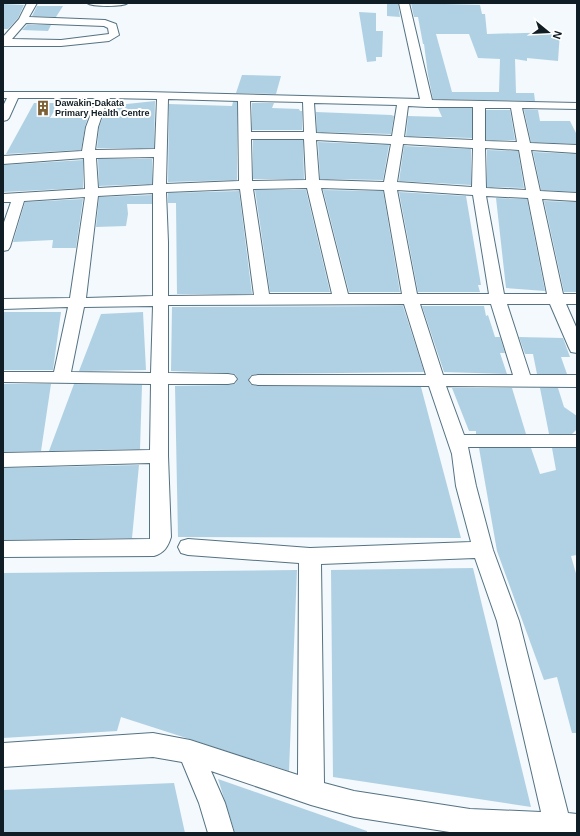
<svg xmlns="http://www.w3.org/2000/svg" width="580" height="836" viewBox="0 0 580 836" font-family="Arial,sans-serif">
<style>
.building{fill:#b0d1e3;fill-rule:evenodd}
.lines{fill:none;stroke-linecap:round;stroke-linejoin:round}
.minor-casing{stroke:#547282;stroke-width:2}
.minor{fill:#fff;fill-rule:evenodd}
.labels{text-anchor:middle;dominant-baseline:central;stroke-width:4;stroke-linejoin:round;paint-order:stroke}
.far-poi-label{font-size:9px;font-weight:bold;fill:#111d24;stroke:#fff;text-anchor:start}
</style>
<rect width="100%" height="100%" fill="#f3f9fd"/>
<path class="building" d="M387,3H398L400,17L387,16Z
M411,3L480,5L482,14H485L487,34L560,32L558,61L527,58V61L515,59L516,93H534L535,101L433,99L428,75L424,44H423L418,17H414ZM436,34H469L478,58L500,59L499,92H452Z
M3,4L24,5L18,18L8,29H3Z
M37,6H63L56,17L32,16Z
M359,12L376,13V31H383L382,57H376V61L367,62Z
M27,25H51L48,31L22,30Z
M242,75L281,76L276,94L236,93Z
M155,101L154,148H97L99,127L103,117H105L108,106Z
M233,102H237V180L168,182L169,104L232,106Z
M34,103H59L50,118L88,117L85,127L81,150L6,154Z
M252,103H274L272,108L299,109L300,111H302V130H252Z
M438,108H472V138L406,136L408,116L442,117Z
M486,110H510L515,140H486Z
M524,110H538L540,121H570L577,135V144L531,142Z
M316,112L391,115L394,116L391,134L317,132Z
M253,140H303L304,179H253Z
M318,142L389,145L383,180L320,179Z
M404,146L471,149V185L399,181Z
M487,150L518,151L524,188L487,187Z
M533,152L577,154V192L541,190Z
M98,159H152V184L99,186Z
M83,160V188L3,192V165Z
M255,190H306L330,292H270Z
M323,190L383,191L400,292H349Z
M239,191L252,294H177L176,203H168V193Z
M399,192L466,196L481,285H478L480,292H418Z
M152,195V204H127L128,214L126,226L96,227L99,197Z
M496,198L527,199L545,291L506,288Z
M83,199L76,248H52L53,240L13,242L25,202Z
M544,201L577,202V292H564Z
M403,306L424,372L258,374L251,375L248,380L251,385L258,386L421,387L461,538L178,537L175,386L228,385L235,384L238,379L235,374L228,373L171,371L172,307Z
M422,306H484L486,316L488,315L495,337H500L505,353H500L507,374L444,372Z
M3,312H61L53,370H3Z
M143,312L146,370L79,371L101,314Z
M519,337L563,338L570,357H561L567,374H537L533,354H525Z
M3,384H51L41,451L3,452Z
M74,384L142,385L140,449L49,451Z
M452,388H512L526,434H476V431H469Z
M540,388H558L564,407L577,416V429L572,434H549Z
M479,448H531L540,474L556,470L552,448H577V555L571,556L577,577V733H572L557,677L544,680L497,551Z
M139,465L132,538L3,540V468Z
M473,568L531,807L333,777L331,570Z
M297,570L289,771L121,717L117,731L3,738V573Z
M218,779L367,831V833H235Z
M174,783L185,833H3V790Z"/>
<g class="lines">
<defs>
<path id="minor" d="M27,3H37L29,17L105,20L116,24L119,35L109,41L61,46H3V37L19,19ZM26,23L104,26L108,28L109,34L61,40L12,39Z
M87,3H128C123,7 92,7 87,3Z
M399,3H409L432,100L577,103V109L522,108L530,143L577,145V153L531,150L540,191L577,193V201L542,199L563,294H577V304H566L577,329V353L571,352L569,348L550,304H507L530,375H577V387L446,386L464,435H577V447H468L476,486L493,550L519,621L568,813L577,814V833H456L354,817L311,805L211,771L225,803L234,833H208L199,803L182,762L153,757L3,767V743L153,733L190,740L298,775L299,563L188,555L181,553L178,547L181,541L188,539L310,548L471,542L456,486L452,454L429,386L258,385L252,384L249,380L252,376L258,375H426L404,304L168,305V373L228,374L234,375L237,379L234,383L228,384H168V456L171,537C168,547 164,553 154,556L3,557V541L150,539V463L3,467V453L150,450L151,384L3,382V372H54L68,307L3,309V299L70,298L85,197L24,201L10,247L8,250L3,251V225L11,202H3V194L85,189L84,158L3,164V156L82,151L86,127L97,98H18L9,118L7,120L3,121V106L7,98H3V92H146L420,99ZM108,98L157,99L155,149L95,150L98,127ZM168,99L238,101L239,181L166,184ZM250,101L303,102L304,132H251ZM314,103L397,105L392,136L316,133ZM408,106L427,107H473V140L404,137ZM485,108H511L517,142L485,141ZM251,139H304L306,180L252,181ZM316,140L391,144L384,182L319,180ZM403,144L473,148L472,187L397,182ZM485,148L519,150L526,190L486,188ZM154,157L153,185L98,188L96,158ZM307,188L332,294H269L253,189ZM321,188L384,190L402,294H348ZM240,189L254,295L168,296V242L166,192ZM397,190L473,195L489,294H417ZM153,193V296L86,298L98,196ZM486,196L528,198L547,294H504ZM420,304H491L513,375H443ZM153,306L151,373L71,372L84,307ZM475,558L497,621L541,812L470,809L354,791L324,783L321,564Z"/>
</defs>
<use href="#minor" class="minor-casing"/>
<use href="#minor" class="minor"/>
</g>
<defs>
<symbol id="building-bare" viewBox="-9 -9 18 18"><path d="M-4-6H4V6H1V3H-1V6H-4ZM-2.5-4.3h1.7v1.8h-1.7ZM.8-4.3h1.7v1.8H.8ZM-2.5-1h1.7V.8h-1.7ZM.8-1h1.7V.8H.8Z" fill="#7d6134" stroke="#fff" stroke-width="2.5" paint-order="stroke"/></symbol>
</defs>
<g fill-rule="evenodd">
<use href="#building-bare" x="32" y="97" width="22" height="22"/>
</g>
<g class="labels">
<g class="far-poi-label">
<text x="55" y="103">Dawakin-Dakata<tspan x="55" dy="10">Primary Health Centre</tspan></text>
</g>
</g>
<rect width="580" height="836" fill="none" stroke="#111d24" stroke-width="8"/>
<g transform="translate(548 32) rotate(108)" stroke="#ffffff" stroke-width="3" paint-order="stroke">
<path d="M0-3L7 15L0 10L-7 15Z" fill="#111d24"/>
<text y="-6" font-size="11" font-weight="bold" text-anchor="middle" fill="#111d24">N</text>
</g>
</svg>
